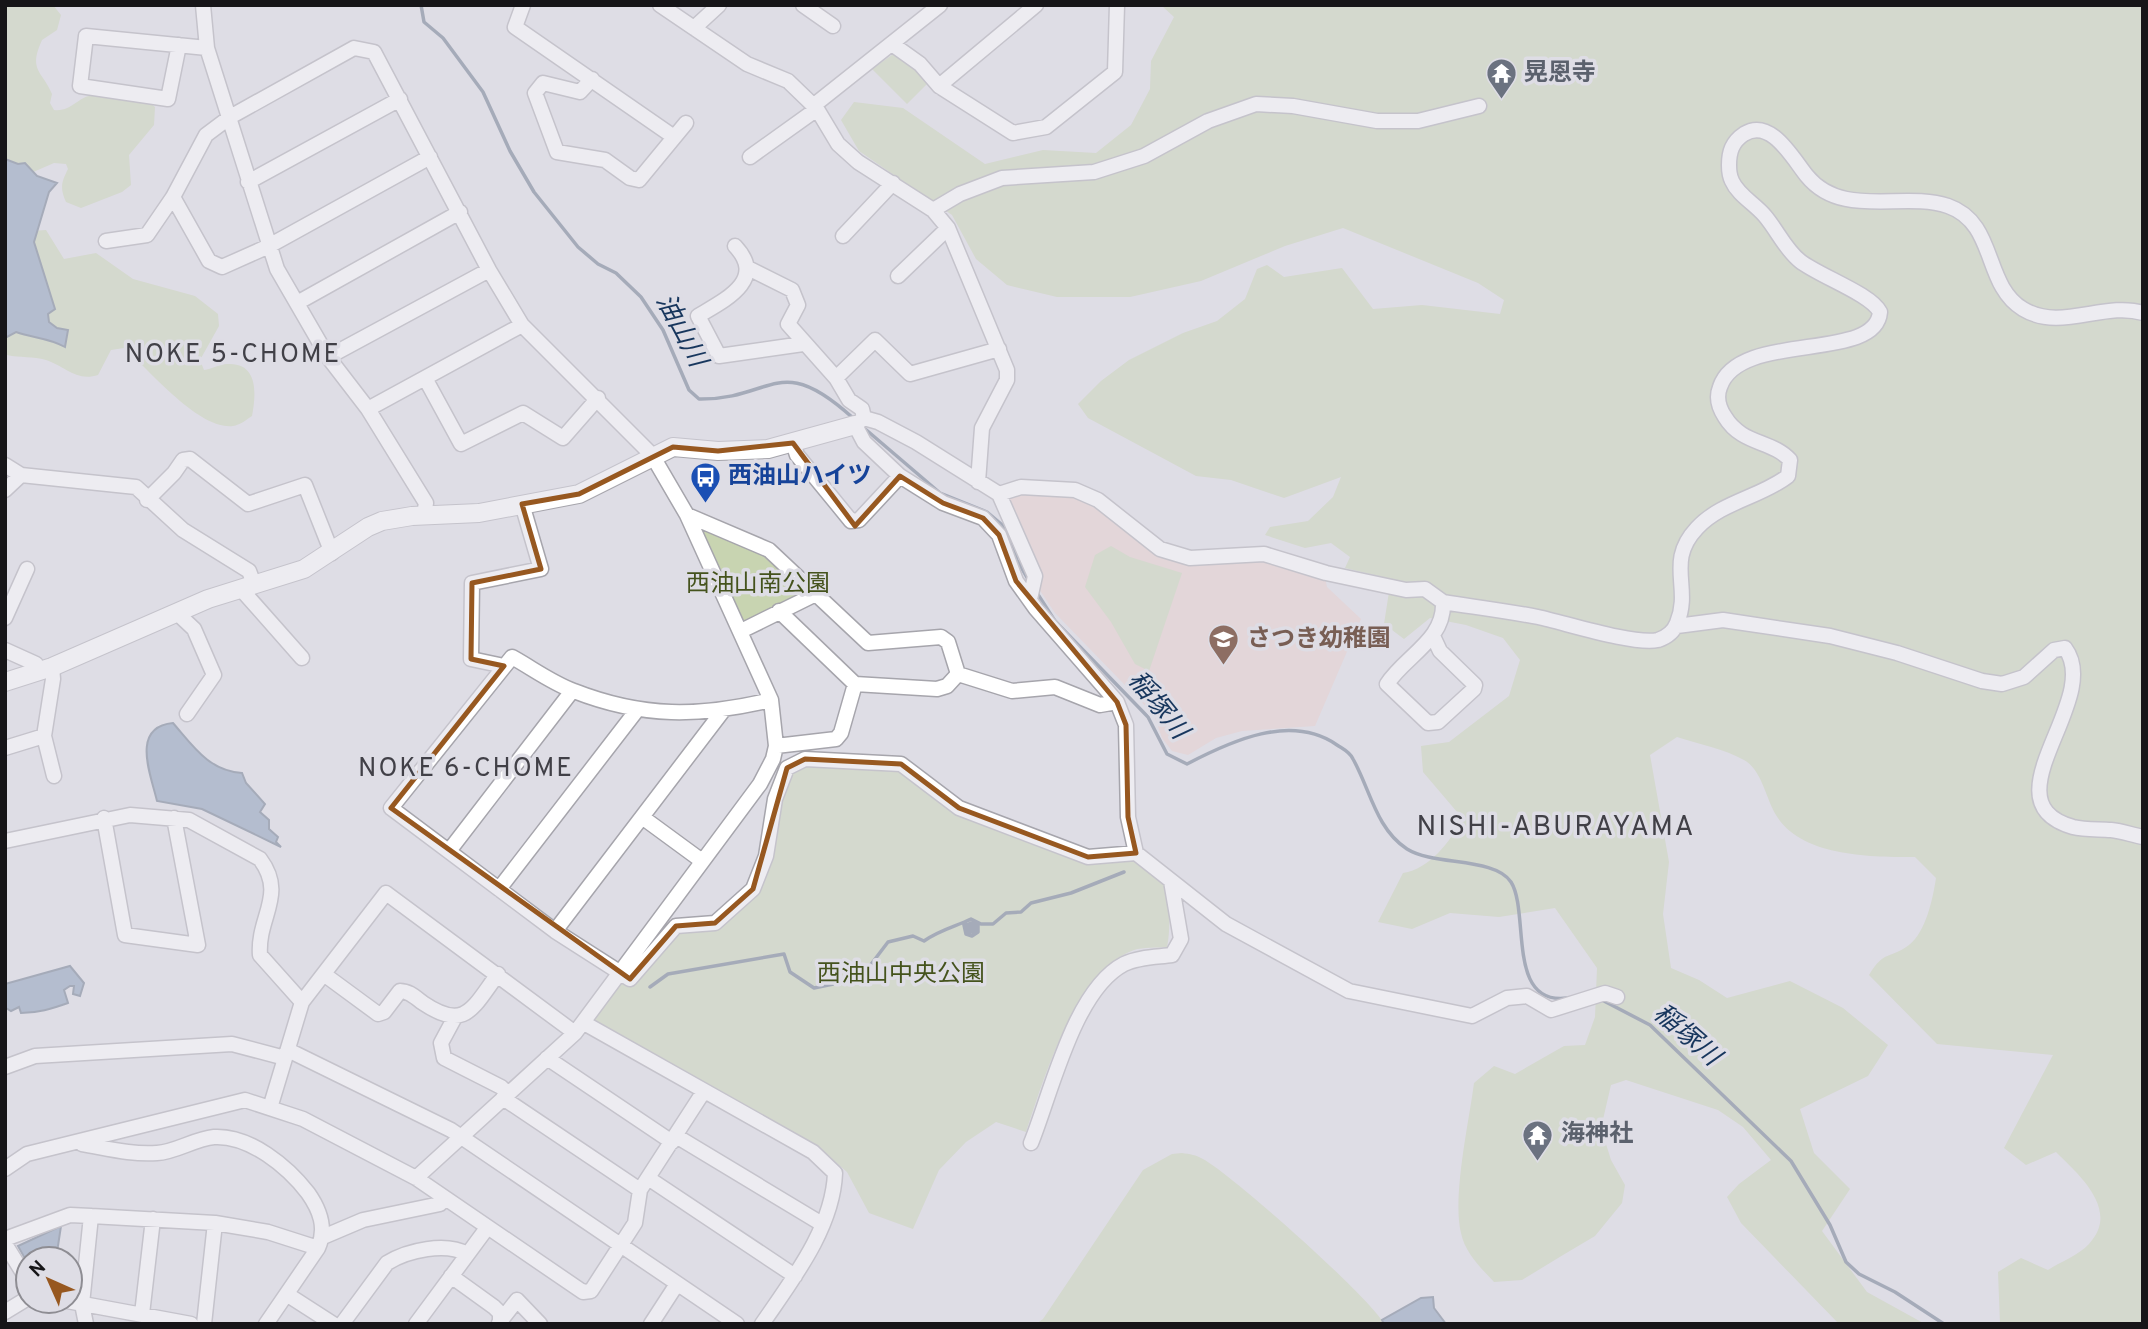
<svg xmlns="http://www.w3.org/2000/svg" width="2148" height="1329" viewBox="0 0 2148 1329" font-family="Overpass,'Noto Sans JP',sans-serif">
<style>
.education{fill:#e8cec9}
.green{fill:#c8d4b1}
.water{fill:#8197b3;stroke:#617084;stroke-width:2}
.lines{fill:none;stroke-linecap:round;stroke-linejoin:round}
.stream{stroke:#617084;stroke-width:3.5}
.minor-casing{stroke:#a6a5ac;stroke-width:17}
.tertiary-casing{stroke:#a6a5ac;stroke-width:20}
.minor{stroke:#fff;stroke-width:14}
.tertiary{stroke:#fff;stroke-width:18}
.marked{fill:none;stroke:#975820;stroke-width:5;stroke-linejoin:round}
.labels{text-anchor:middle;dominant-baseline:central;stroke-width:7;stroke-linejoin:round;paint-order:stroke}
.worship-label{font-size:24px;font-weight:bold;fill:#5b616d;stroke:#dedde5;text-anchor:start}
.transit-label{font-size:24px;font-weight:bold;fill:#164399;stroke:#dedde5;text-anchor:start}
.park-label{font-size:24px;fill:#45531d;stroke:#dedde5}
.education-label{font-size:24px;font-weight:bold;fill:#785e54;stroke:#dedde5;text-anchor:start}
.water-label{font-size:26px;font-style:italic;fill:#17365d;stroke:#dedde5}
.neighbourhood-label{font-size:26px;letter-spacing:2px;fill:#414047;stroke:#dedde5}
.quarter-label{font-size:28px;letter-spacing:2px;fill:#414047;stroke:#dedde5}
</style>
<rect width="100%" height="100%" fill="#dedde5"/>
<path class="education" d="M1022,491L1074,494L1097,504L1154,551L1249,557L1325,577L1327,587L1361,619L1315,726L1242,731L1216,738L1188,755L1172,751L1162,738L1154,715L1055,613L1039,589L1009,502L1012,494Z"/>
<path class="green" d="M5,5H53L61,15L57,30L42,40C28,71 42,70 52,94L50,103L54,110C72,112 77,97 93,95C110,93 131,99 148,101L155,107L154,125L129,155L131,185L122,192L81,208L66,202C60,188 61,183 68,169L66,164L54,163L31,173L5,165Z
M1161,5H2143V1324H2000L1998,1272L2021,1258L2048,1270C2060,1262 2079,1255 2089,1244C2121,1210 2078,1174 2056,1152L2026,1165L2004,1148L2053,1055L1937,1044L1869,975C1885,949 1889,960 1909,945C1926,932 1933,898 1936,878L1915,857C1873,857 1801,857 1776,815C1766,799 1762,770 1744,760C1725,749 1698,744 1677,737L1650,755L1669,862L1663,914L1671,968L1699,980L1727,998L1790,981L1843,1008L1888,1045L1868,1076L1800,1109L1814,1153L1850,1189L1822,1231L1867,1292L1925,1324H1839L1741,1223L1727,1197L1739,1184L1771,1160L1743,1127L1718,1110L1626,1080L1611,1085L1601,1128L1611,1160L1625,1185L1622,1203L1595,1236L1563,1255L1522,1280L1494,1282C1481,1268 1465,1253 1461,1233C1452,1197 1469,1122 1474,1083L1494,1066L1515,1074L1564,1046L1585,1045L1595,1017L1597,968L1555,908L1499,917L1450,913L1412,929L1378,922L1403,873C1430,869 1449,842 1463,819L1423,772L1421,746L1449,742L1509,696L1520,660L1503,638L1466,625L1430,618L1404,639L1384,624L1391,579L1345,568L1350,557L1331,543L1305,548L1265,535L1270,527L1308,521L1333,497L1341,477L1284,498L1231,480L1196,476L1088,418L1078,404L1101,381L1129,360L1183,333L1217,321L1245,299L1257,269L1267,265L1284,277L1342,268L1373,309L1422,305L1500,314L1504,300L1478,283L1343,228L1285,246L1201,281L1130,297H1057L1007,285L976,259L952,215L859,151L841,120L854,102L903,108L985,164L1043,150L1096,153L1131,125L1150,89L1151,61L1174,17Z
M899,50L927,84L907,104L872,69Z
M46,230L64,259L96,253L133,279L195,296L218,314L219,326L200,360L204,370C212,369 219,364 227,364C259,362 256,395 252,416C246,420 240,425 233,426C198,430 149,369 124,348L111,350L98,375C76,382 65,366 46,360C33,356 20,358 7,355L5,331L43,321L32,231Z
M704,530L769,554L803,596L745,623L702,533Z
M1111,546L1130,557L1182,573L1149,671L1135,664L1111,622L1085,587L1095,555Z
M805,759L901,764L959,808L1088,857L1136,853C1143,858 1153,864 1158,871C1171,887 1171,928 1167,947C1157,948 1143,947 1134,950C1076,970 1044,1078 1026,1132L996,1122L966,1142L939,1170L913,1229L869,1213L847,1172L818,1147L588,1017L619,975L676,926L715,923L752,889L787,768Z
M1182,1153C1190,1154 1196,1155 1203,1159C1231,1174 1372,1299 1384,1324H1036L1043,1319L1143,1170L1172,1154Z"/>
<path class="water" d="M5,159L18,164L25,163L37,176L57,183L49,192L34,242L55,309L48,314L49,322L57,328L68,330L65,347C50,338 33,338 16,332L5,338Z
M173,723C193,746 209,771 242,773L246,783L265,804L260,812L269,820V829L278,837L276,842L281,847L202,809L157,801C151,775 130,727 173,723Z
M70,966L84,983L80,996L73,994L74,986H70L64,990L68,1003C51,1009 38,1013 21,1013L19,1007L11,1011L6,1008L5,984Z
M61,1226L56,1259H28V1264L18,1246Z
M1433,1297L1434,1308L1446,1324H1384L1382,1320L1421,1298Z"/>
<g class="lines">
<path class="stream" d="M421,5L424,22L443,38L483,92L510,151L534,192L578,247L598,264L616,273L641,297L663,330L689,390L699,399C774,400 778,350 853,418
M864,428L940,493L987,512L1007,529L1017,560L1029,581
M1037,593L1055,621L1148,717L1167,754L1187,764C1231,741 1291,713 1337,745C1343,749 1350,752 1353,759C1370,789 1376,829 1407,849C1434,866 1495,857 1511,882C1530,912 1506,1006 1567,998
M966,924L967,932H976L977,926L973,922L967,925L968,931H975L974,925L969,926L971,930L972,927
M964,925L966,934L972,936L978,932V924
M650,987L668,974L784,954L790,972L814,988L843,982L858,969L869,967L888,942L913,936L924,941C939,930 957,926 971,919L981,924H993L1006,913L1021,912L1031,903L1071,893L1124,872
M1602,1000L1650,1025L1791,1161L1830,1225L1846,1262L1859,1274L1895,1292L1944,1324"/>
<defs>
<path id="minor" d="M203,5L207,48L277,269L328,357L368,409L426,503L424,515
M523,5L515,27L674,137
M660,5L747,64L788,81L817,109L838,144L858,162L933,210L948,228L1007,370V380L982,428L978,482
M803,5L833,26
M694,28L719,5
M892,44L920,64L939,86L1013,133L1046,127L1115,72L1117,5
M179,45L168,99L80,86L86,36L207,48
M592,79L580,92L543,83L535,93L557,152L605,160L630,178L639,180L686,123
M939,86L1036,5
M813,106L940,5
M750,157L817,109
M248,182L400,99
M173,197L209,261L222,267L267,247L430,157
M933,210L960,194L1002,178L1094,172L1144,156L1208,121L1256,104L1293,106L1377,121H1418L1479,106
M843,236L893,183
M106,241L147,235L173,197L206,135L230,117L354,48L374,52L489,270L522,325L652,455L687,515L771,700L776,746L773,759L760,784L575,1033L416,1178
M735,246C767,280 725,300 698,316L719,356L803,344
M748,268L792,290L798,305L788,324L836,378L849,400L862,409L864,418
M898,276L948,228
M297,303L460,212
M328,357L489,270
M425,378L461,444L523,413L563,438L598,398
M836,378L875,340L910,374L999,349
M368,409L522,325
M864,418L855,425L864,442L900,476L943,503L983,518L999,535L1016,581L1036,609L1117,702L1126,725L1128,817L1136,853L1226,924L1349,991L1472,1016L1507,998L1527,996L1551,1010L1605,993L1617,997
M864,418L878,422L916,442L999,494L1035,576L1030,599
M793,443L797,455L851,521L859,520L900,476
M5,465L21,475L136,487L183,530L249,571L254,584
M5,490L21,475
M999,494L1021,487L1075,490L1098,500L1160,549L1190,558L1264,554L1326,573L1406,590L1425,589L1443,602C1445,640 1405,656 1387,684L1428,723L1438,722L1474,689L1475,685L1440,651L1433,636
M147,500L174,473L183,460L190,459L248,504L305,485L332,553
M687,515L769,550L868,643L941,637L948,642L958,674L1012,691L1055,687L1100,705L1117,702
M241,589L302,658
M1443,602C1475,607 1507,611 1538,617C1566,623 1633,645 1658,640C1667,637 1674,631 1677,623C1692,587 1665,562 1697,528C1721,502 1761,497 1788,476L1790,460C1772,440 1742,445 1725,417C1719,408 1716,397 1720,387C1739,330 1876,363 1880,312C1871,294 1819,276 1800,261C1785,249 1777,230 1765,216C1755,204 1738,195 1732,181C1730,177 1729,170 1729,165C1729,152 1732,142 1744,134C1771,117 1793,159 1807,176C1842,219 1903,191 1948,206C1997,223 1983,285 2023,309C2061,332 2104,301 2143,313
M779,611L855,684L937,689L947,686L958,674
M177,613L194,629L214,675L187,714
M5,618L27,569
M1677,626L1723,620L1830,636L1897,653L1982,681L2002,684L2024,677L2054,650L2065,648C2104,700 1984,802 2073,827C2085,830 2099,829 2111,830C2122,831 2132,835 2143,837
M741,631L816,594
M5,650L36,664L38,671
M504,666L471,659L472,583L541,569L522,504
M52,667L53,679L44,736L54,776
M771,700C699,717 643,718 574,691C552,683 532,668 512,657L391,808L555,931L630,979L676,926L715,923L753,889L766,856L775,799L787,768L805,759L901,764L959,808L1088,857L1136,853
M776,746L836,739L841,733L855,684
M5,748L44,736
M642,817L702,861
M104,818L125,935L198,945L174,818
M5,841L130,815L189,820L260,859C287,895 257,917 260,955L302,1002
M449,851L572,691
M499,889L637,710
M555,931L722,712
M325,975L378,1014L384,1012L400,991C409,991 415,997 423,1003C466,1032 473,1007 498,974
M455,1017L441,1043L444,1058L501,1087L508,1094
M584,1023L813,1152L835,1173C833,1228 792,1280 762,1324
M288,1050L451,1130L737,1324
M547,1058L672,1142
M5,1067L35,1056L232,1044L285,1058
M503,1098L640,1190
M270,1108L302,1002L386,893L575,1033
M676,1136L822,1224
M1031,1143C1051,1094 1074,990 1124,964C1138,957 1157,957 1172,955L1181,939L1171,881
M5,1169L27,1154L245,1100L303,1119L416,1178L583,1292L591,1291L635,1223L640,1190L704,1091
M648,1178L795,1276
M323,1237L363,1220L440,1204L444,1199
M5,1239L70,1215L91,1216L215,1223L268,1232L318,1248C327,1228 320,1210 308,1193C288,1167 250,1135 214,1137C194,1139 176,1152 157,1153C132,1155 106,1148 82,1144
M5,1244L28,1281
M451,1276L494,1307L500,1313V1321
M288,1295L333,1324
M67,1301L191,1324
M5,1312L28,1298
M142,1314L153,1219
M499,1323L517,1300L540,1324
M86,1324L82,1304L91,1216
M204,1324L215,1223
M266,1324L318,1248
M342,1324L387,1263C408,1250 446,1242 467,1254
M416,1324L487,1228
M651,1324L677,1284"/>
<path id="tertiary" d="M5,682L52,667L208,599L304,569L368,527L382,521L412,516L479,513L579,494L673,447L718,451L768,449L855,425"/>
</defs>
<use href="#minor" class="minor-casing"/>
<use href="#tertiary" class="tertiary-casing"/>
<use href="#minor" class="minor"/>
<use href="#tertiary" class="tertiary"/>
</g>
<path d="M0 0H2148V1329H0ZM793,443L855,526L900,476L943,503L983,518L999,535L1016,581L1117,702L1126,725L1128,817L1136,853L1088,857L959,808L901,764L805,759L787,768L753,889L715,923L676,926L630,979L391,808L504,666L471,659L472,583L541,569L522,504L579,494L673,447L718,451Z" fill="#dedde5" fill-opacity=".55" fill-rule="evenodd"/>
<path class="marked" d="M793,443L855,526L900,476L943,503L983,518L999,535L1016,581L1117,702L1126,725L1128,817L1136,853L1088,857L959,808L901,764L805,759L787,768L753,889L715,923L676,926L630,979L391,808L504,666L471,659L472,583L541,569L522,504L579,494L673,447L718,451Z"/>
<defs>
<symbol id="temple-pin" viewBox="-11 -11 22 30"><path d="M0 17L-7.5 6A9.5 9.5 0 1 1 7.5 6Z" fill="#6b7280" stroke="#dedde5"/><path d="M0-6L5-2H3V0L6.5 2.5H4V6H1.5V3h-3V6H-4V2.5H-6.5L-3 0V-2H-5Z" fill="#fff"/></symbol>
<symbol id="bus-pin" viewBox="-11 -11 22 30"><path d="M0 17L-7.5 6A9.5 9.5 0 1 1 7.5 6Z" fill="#1a4fb4" stroke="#dedde5"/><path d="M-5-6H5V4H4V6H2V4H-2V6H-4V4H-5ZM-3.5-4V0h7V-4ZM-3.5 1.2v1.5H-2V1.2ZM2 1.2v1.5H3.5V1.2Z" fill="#fff"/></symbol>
<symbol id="school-pin" viewBox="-11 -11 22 30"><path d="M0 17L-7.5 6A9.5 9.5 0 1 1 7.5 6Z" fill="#8d6e63" stroke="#dedde5"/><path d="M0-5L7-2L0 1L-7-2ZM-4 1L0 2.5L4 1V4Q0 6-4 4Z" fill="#fff"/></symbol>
</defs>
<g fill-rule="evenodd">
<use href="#temple-pin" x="1484" y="56" width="35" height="47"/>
<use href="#bus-pin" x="688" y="460" width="35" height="47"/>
<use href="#school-pin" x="1206" y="622" width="35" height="47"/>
<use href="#temple-pin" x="1520" y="1118" width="35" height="47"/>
</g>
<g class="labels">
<g class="worship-label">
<text x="1524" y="74">晃恩寺</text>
<text x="1561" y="1135">海神社</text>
</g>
<g class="transit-label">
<text x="728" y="477">西油山ハイツ</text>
</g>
<g class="park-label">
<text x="758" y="585">西油山南公園</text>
<text x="901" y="975">西油山中央公園</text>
</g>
<g class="education-label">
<text x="1247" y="640">さつき幼稚園</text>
</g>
<g class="water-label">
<text transform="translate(680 331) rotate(62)">油山川</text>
<text transform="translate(1157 706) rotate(51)">稲塚川</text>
<text transform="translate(1686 1036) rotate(41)">稲塚川</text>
</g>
<g class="neighbourhood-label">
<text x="233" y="355">NOKE 5-CHOME</text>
<text x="466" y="769">NOKE 6-CHOME</text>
</g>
<g class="quarter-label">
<text x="1556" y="828">NISHI-ABURAYAMA</text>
</g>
</g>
<rect width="2148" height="1329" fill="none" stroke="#161518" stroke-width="14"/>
<g transform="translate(49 1280) rotate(315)"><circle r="33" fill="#dedde5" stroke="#8e8d93" stroke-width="2"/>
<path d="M0-5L12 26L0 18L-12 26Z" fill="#975820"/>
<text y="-10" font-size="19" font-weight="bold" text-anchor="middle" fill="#161518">N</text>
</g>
</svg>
